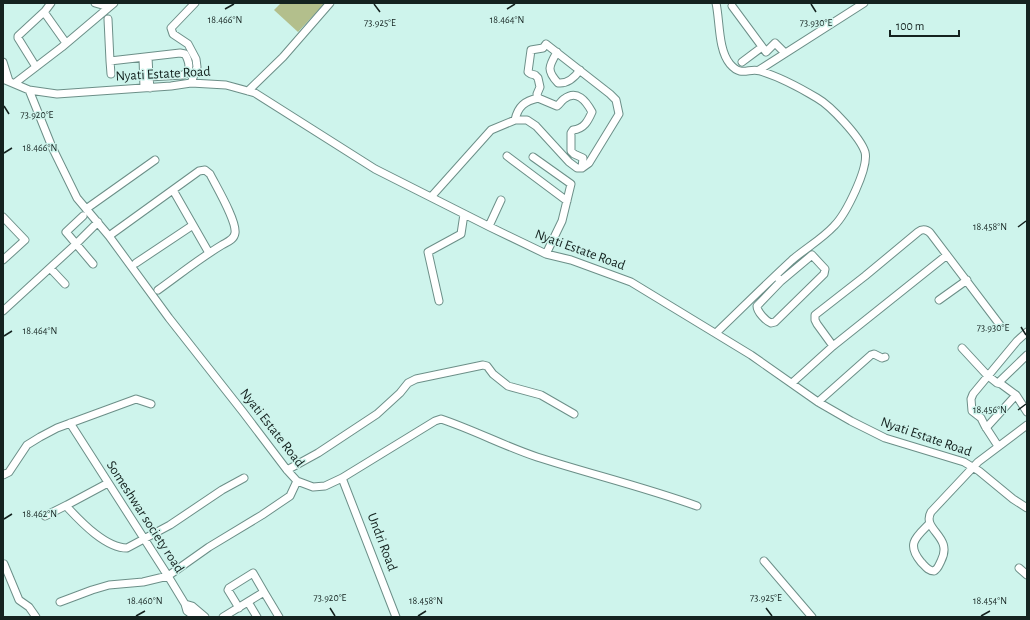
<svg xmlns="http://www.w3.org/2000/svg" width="1030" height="620" viewBox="0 0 1030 620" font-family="'Alegreya Sans',sans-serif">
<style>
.green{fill:#b3bf8c}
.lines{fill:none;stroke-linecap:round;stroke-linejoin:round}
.minor-casing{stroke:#6c8f88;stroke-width:9}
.minor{stroke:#fff;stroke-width:7}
.ticks{fill:none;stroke:#14221f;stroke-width:1.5}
.labels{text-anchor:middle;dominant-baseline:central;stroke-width:3;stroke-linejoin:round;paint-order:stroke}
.street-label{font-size:14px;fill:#14221f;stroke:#cef4ec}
.ticks-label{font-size:10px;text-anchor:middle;fill:#14221f;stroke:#cef4ec;stroke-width:3;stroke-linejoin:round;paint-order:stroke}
</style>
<rect width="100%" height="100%" fill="#cef4ec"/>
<path class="green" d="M281,3H325L298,32L274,10Z"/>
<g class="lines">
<defs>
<path id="minor" d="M95,3L109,7
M732,6L766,52L775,43L785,53
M44,12L66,43
M108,19L110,61L180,53L185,54C189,61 192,71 183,75L149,77L150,88
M557,52C549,66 546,70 558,83C567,84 575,77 580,70
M148,57L149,77
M143,58L144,88
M110,61L111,74
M3,62L9,81
M742,62L762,47
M36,67L18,38V36L45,11L51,3
M759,70L864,3
M3,79L29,90L57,94L171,86L191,83L226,85L255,93L375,169L490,227L546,254L571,260L631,282L751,355L818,402L851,421L885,438L964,462L979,471L1013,499L1027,508
M15,83L62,47L114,3
M191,83L197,67L196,59L188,44L173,34L171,28L195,3
M29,90L52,147L77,198L109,236L169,318L243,412L287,470L297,481L313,487L325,486L342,478L435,421L441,419C474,430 504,446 537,457C590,474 644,487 697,506
M248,91L283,57L330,3
M515,120C518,106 525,101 538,98
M507,156L567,201
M533,157L571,184L562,221L546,254
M173,190L209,253
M431,197L491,130L515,120H527L536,126L569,162L577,168H582L589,163L619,114L616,100L610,94L546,44L543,48L531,50L528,72L531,74L535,75L538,78L540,87L537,94L538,98L557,106C560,104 561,101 564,99C577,89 586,101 592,112C588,121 584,129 573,130L571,133V151L574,154L583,158L582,168
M86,209L155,160
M83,216L66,232L93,264
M3,217L25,240L3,260
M489,226L501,200
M109,236L199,171L205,170L210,174C216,186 237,221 235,233C234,240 227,242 222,245C200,258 179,275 158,290
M136,263L193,225
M50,268L65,284
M776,276L781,281L812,255L825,269L824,274L775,322L771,323C766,321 757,312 757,306L781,281
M939,300L967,280
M439,301L428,252L461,234L464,214
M3,311L76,244L98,222
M716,333C741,309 766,284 792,260C806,248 822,239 834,226C846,214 869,168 865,152C860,137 831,106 817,98C802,89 777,76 760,71C749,67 742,78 730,64C718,50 720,21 716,3
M833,346L817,324L815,320V315L865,276L918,232C923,228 928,230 931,234L1000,325
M962,348L987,375L997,383L1001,384L1016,395L1027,412
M792,383L833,346L947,255
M998,383L1027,355
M818,402L871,355L874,354L882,358L885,357
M70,423L168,576L185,604L187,611L195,617
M986,428L1016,395
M998,446L985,426L981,418L972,411L971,399L973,394L1017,341L1027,332
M287,470L318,453L377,414L400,393L408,383L416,379L483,365L487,366L493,374L508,386L541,395L574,414
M3,475L9,472L27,445L40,437L57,428L136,399L151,404
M342,478L396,617
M108,483L67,505L68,508C82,523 106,548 127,548L170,525L222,490L244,478
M45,516L67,505
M929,524C916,537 906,544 921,562C925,566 928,571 934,571C938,569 939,565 941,561C954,536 921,530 931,512L978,462L1027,425
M764,561L812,617
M4,564L19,600L29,607L36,617
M1019,568L1027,575
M60,602L92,590L109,585L143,582L168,576L209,547L262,515L290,496L297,481
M248,602L257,617
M185,604L192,606L205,617
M239,608L228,590L229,588L253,573L264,592
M223,617L264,592L279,617"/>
</defs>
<use href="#minor" class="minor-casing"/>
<use href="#minor" class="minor"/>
</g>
<path class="ticks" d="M374,4L380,12M811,4L816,12M225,9L234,4M507,9L515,4M4,106L9,114M4,153L12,148M1018,227L1026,221M1021,327L1026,335M4,336L12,331M1018,410L1026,404M4,519L12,514M330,608L335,616M766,608L772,616M136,616L145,611M418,616L426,611M981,616L990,611"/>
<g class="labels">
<g class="street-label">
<text transform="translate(163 74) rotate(-3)">Nyati Estate Road</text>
<text transform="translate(580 250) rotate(20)">Nyati Estate Road</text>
<text transform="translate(272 428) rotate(52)">Nyati Estate Road</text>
<text transform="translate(926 437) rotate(19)">Nyati Estate Road</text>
<text transform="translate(145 517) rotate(57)">Someshwar society road</text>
<text transform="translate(382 542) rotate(69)">Undri Road</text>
</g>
</g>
<g class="ticks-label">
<text x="225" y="23">18.466°N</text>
<text x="507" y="23">18.464°N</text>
<text x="380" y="26">73.925°E</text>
<text x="816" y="26">73.930°E</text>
<text x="37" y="118">73.920°E</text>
<text x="40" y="151">18.466°N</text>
<text x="990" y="230">18.458°N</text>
<text x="993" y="331">73.930°E</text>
<text x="40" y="334">18.464°N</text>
<text x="990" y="413">18.456°N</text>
<text x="40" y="517">18.462°N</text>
<text x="330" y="601">73.920°E</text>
<text x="766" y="601">73.925°E</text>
<text x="145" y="604">18.460°N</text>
<text x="426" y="604">18.458°N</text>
<text x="990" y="604">18.454°N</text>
</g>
<rect width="1030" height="620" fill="none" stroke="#14221f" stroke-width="8"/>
<path d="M890 30v6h69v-6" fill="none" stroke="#14221f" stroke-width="2"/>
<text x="896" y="30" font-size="12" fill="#14221f" stroke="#cef4ec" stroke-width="3" paint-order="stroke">100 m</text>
</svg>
